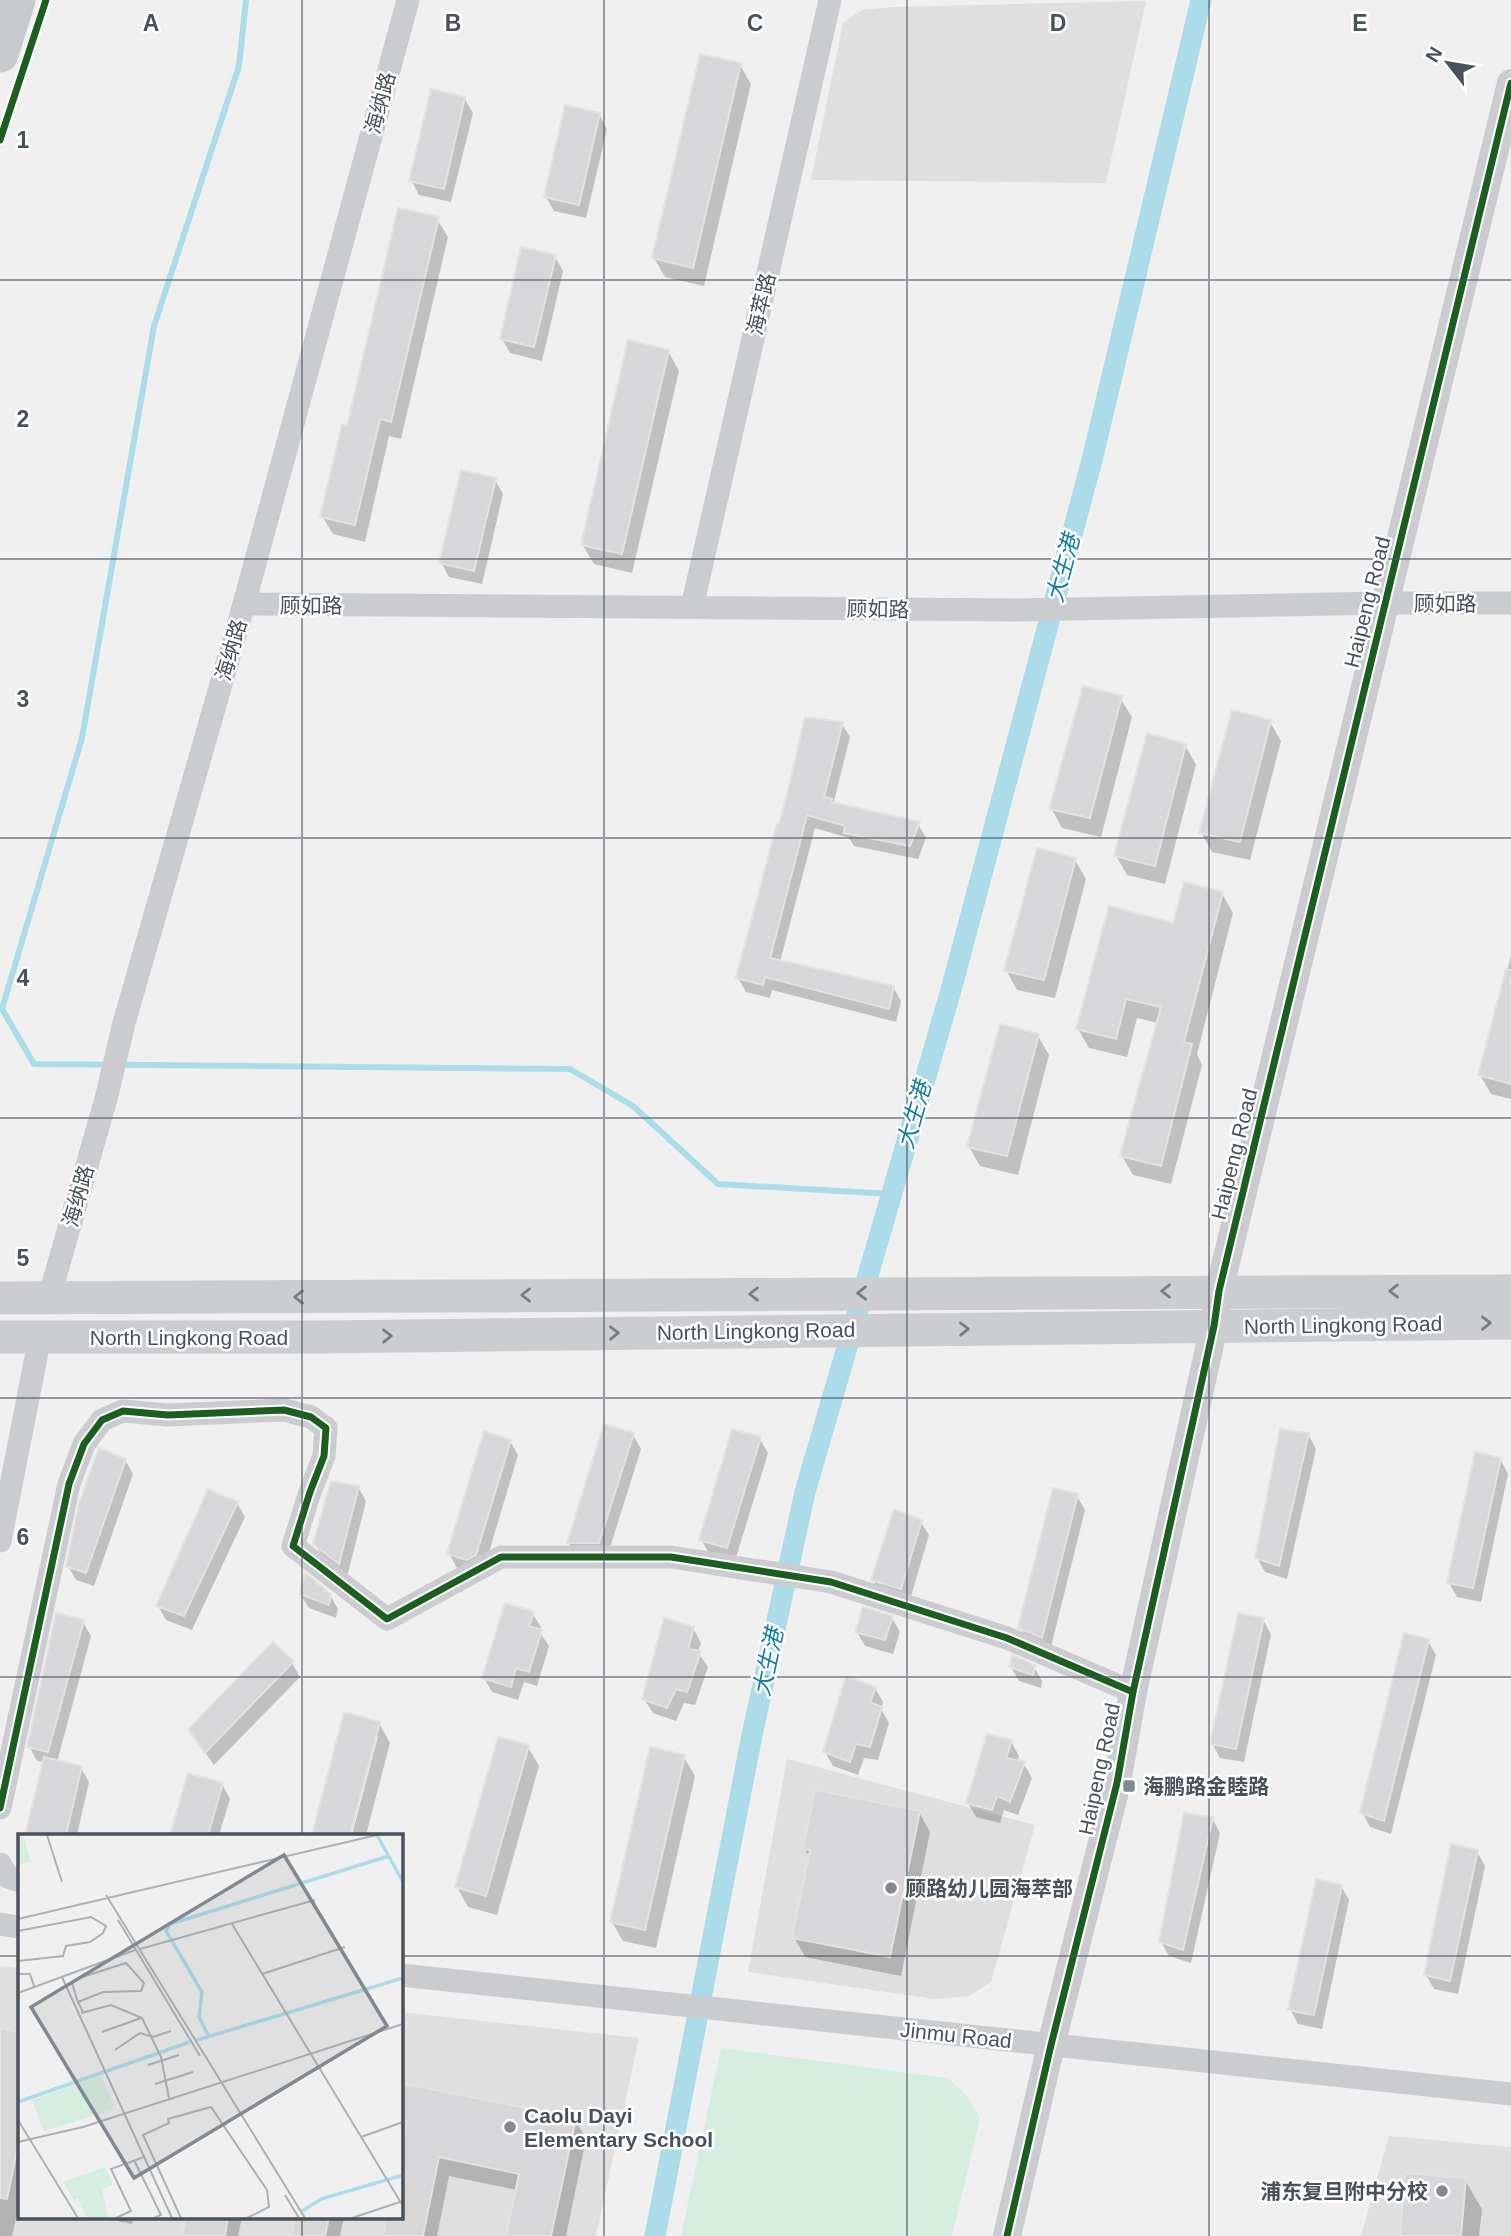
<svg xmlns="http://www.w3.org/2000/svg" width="1511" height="2236" viewBox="0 0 1511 2236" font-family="Helvetica,'Noto Sans SC',sans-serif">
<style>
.education{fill:#dfdfe0}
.green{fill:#d6eee0}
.shadow{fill:#0003}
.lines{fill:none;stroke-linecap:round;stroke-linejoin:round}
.stream{stroke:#acdcea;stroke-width:6}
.canal{stroke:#acdcea;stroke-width:21}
.building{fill:#d7d7d9;stroke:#e2e2e3;stroke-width:2}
.minor{stroke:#cacccf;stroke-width:23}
.tertiary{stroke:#cacccf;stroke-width:28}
.secondary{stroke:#cbcdd0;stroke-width:33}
.primary{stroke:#c6cacd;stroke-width:37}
.cycleway-casing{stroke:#fff;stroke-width:11}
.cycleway{stroke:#1b5e20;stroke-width:7}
.oneway{stroke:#767d85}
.grid{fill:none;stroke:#48525c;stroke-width:2;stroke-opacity:0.55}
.poi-dot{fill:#838990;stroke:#fff;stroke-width:2.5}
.labels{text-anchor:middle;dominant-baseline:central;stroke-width:5;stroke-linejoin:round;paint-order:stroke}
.street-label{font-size:21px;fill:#48525c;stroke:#fff}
.poi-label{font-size:21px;font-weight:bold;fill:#48525c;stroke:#fff;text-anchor:start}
.water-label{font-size:23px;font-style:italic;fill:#137e9d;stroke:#fff}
.inset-river{fill:none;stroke:#acdcea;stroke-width:3.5}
.inset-road{fill:none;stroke:#adb1b5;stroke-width:2}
.view{fill:#838990;fill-opacity:0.15;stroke:#838990;stroke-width:3.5}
.inset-edge{fill:none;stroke:#48525c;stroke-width:3.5}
.grid-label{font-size:23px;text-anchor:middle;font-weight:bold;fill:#48525c;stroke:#fff;stroke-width:5;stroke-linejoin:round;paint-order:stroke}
</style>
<rect width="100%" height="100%" fill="#f1f0f0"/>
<path class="education" d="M1146,1L1106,183L811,180L843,23L862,10L892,7Z
M787,1759L1035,1825L991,1982L969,1996L934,1999L748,1972Z
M0,1966L19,1968V2217H401V2012L639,2038L596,2236H0Z
M1389,2136L1511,2147V2236H1361Z"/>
<path class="green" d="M721,2048L948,2078L967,2096L980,2119L952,2236H681Z"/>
<path class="shadow" d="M740,65L751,84L704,286L665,277L654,258Z
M464,98L473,113L451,202L419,195L411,180Z
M599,114L607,129L586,218L554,211L546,197Z
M437,219L448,237L401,439L389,436L365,542L333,534L322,516L349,428Z
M555,257L563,271L542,361L510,353L502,339Z
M668,351L679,371L632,573L594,564L582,544Z
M495,480L503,494L482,584L449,577L441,562Z
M1120,698L1132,717L1101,837L1062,828L1051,808Z
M1270,722L1281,741L1250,860L1212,852L1201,832Z
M842,724L850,737L833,805L918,824L926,838L918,859L854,846L849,838L815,828L780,962L893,987L901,1001L896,1022L772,990L770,998L746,992L738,978Z
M1185,745L1196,765L1165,884L1127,875L1116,856Z
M1075,860L1086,879L1055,998L1017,990L1006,970Z
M1222,894L1233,913L1197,1054L1202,1065L1171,1184L1133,1175L1122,1156L1158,1023L1137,1018L1127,1057L1089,1048L1078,1029L1174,926Z
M1511,956V1099L1491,1094L1480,1075Z
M1038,1036L1049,1055L1018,1175L980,1166L969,1147Z
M1308,1434L1316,1449L1287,1579L1265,1572L1257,1558Z
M633,1435L641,1449L607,1557H577L569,1543Z
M760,1439L768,1453L735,1561L709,1554L701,1539Z
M510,1441L518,1455L484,1569L475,1573L457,1568L449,1553Z
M1500,1459L1508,1474L1481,1602L1457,1597L1449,1583Z
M125,1460L133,1474L94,1586L76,1580L68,1566Z
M358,1487L366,1501L347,1577L323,1558L315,1544Z
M1077,1496L1085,1510L1050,1651L1029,1642L1020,1627Z
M237,1503L245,1517L192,1630L166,1620L158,1606Z
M920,1521L929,1535L909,1603L881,1594L873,1580Z
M300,1594L330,1595L338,1609L336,1618L309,1608Z
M532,1613L541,1627L539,1631L549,1646L537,1686L524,1682L518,1700L492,1692L484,1678Z
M892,1618L900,1632L893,1654L865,1646L857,1632Z
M1263,1620L1271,1634L1244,1762L1220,1758L1212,1743Z
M83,1622L91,1636L57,1762L81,1768L89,1782L77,1835H27L44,1762L37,1761L29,1746Z
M693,1628L701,1643L698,1652L708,1667L695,1705L684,1703L676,1721L653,1713L644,1699Z
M1428,1641L1436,1655L1391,1834L1370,1827L1362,1812Z
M292,1663L300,1677L214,1765L199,1744Z
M1011,1667H1034L1042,1681L1041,1688L1019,1681Z
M875,1688L883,1702L881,1709L889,1723L878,1760L864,1758L858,1775L833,1766L825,1752Z
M345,1714L379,1723L390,1743L366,1835H352L378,1736H374L349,1835H313Z
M1011,1741L1019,1756L1017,1762L1024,1764L1032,1778L1018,1815L1004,1810L1000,1823L976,1817L968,1803Z
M528,1747L539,1766L497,1915L468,1907L457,1887Z
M684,1757L695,1776L656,1948L623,1941L612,1922Z
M189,1775L222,1784L230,1799L219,1835H172Z
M919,1812L930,1832L901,1976L805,1957L794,1937L810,1858L804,1848Z
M1212,1818L1220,1833L1191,1963L1169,1956L1161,1942Z
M1477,1852L1485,1866L1458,1994L1434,1989L1426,1975Z
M1341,1886L1349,1900L1322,2029L1298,2024L1290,2009Z
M0,2030L19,2034V2205L12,2236H0Z
M401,2085L575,2119L586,2139L566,2236H508L517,2190L449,2176L437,2236H385L389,2217H401V2158L403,2147L401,2146Z
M1465,2180L1482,2209L1479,2236H1401Z
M99,2217H133L132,2224Z
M188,2217H242L238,2236H184Z
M297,2217H344L340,2236H293Z"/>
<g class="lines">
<path class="stream" d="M246,0L239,66L154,326L82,738L2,1009L34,1064L570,1069L633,1106L718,1184L891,1194"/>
<path class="canal" d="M655,2236L752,1735L805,1492L951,990L1093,456L1201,0"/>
</g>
<path class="building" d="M700,54L741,63L693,268L652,258Z
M431,89L465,97L444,189L409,181Z
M565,105L600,113L579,205L544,197Z
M398,208L439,217L391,422L380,419L355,525L320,517L342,425L347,426Z
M521,247L556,255L534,347L500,339Z
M628,340L669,350L622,554L581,545Z
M461,470L496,478L474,571L439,563Z
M1083,686L1122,696L1090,818L1049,809Z
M1232,710L1271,720L1240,842L1199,833Z
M805,717L843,722L824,797L832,799L831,802L920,822L910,846L844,833L845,826L807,815L770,958L894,986L889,1009L765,977L763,985L736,978L777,824H779L790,782Z
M1147,733L1186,744L1155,866L1114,856Z
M1037,848L1076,858L1044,980L1004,971Z
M1184,882L1223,892L1184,1042L1192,1044L1161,1166L1120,1156L1161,1007L1126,999L1116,1039L1076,1029L1109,906L1173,923Z
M1506,969L1511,970V1084L1478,1075Z
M1000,1024L1039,1034L1007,1156L967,1147Z
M604,1424L634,1433L599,1543H567Z
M732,1429L761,1437L727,1548L699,1540Z
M1280,1429L1309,1433L1279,1566L1255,1558Z
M484,1431L511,1440L476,1555L467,1560L447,1554Z
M99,1448L126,1459L86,1573L66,1566L79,1503Z
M1475,1452L1501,1458L1473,1588L1447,1583Z
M331,1481L359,1486L339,1564L313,1544Z
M1053,1488L1078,1494L1042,1638L1018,1628Z
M208,1489L238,1502L184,1616L156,1606Z
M894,1509L922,1520L901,1589L871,1580Z
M305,1573L331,1594L329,1605L299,1594Z
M505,1603L534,1612L529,1626L542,1630L529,1672L516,1668L511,1687L482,1678Z
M863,1607L893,1616L885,1640L855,1632Z
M56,1613L84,1620L48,1752L27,1747Z
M1238,1613L1264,1618L1236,1749L1210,1744Z
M664,1618L694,1627L688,1649L701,1651L687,1692L676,1689L667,1708L642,1699Z
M1404,1633L1429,1639L1384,1821L1360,1813Z
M273,1642L294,1661L205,1753L188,1729Z
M1012,1655L1035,1665L1033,1675L1009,1667Z
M846,1676L876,1687L870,1702L882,1707L870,1747L856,1744L850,1762L823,1752Z
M344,1712L380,1722L350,1835H312Z
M987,1734L1012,1740L1006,1758L1025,1762L1010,1802L997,1796L992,1810L966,1803Z
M498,1737L529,1745L486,1896L455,1887Z
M650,1747L685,1755L645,1930L610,1922Z
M44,1757L82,1766L66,1835H25Z
M188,1773L223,1783L208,1835H170Z
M815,1790L920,1811L890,1957L792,1938L810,1850L803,1849Z
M1184,1813L1213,1817L1183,1950L1159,1942Z
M1451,1844L1478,1850L1450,1981L1424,1975Z
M1316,1879L1342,1885L1314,2015L1288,2010Z
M0,2028L19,2032V2151L17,2150L7,2199L0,2198Z
M401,2083L576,2118L551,2236H506L519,2174L439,2157L423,2236H383L387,2217H401V2150L405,2131L401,2130Z
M1405,2173L1466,2178L1461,2236H1400Z
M186,2217H228L225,2236H182Z
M295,2217H329L325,2236H291Z"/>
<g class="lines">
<path class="minor" d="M244,604L1016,610L1384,603H1511
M692,607L830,0
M49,1298L106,1099L124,1023L244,604L408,0
M0,1541L40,1337
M0,1808L69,1484L84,1444L102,1420L123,1411L168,1415L284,1410L311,1417L326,1428L324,1456L310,1492L293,1546L387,1619L501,1557H671L831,1582L1007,1638L1133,1692
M0,1864L8,1877L19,1881
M0,1924L19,1927
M401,1975L1511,2094"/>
<path class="tertiary" d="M1007,2236L1051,2045L1117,1783L1133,1692L1214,1326L1219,1291L1511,83"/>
<path class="secondary" d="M0,1298L1511,1291
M0,1337H322L1511,1323"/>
<path class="primary" d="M0,54L17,0"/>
<defs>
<path id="cycleway" d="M0,140L46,0
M0,1808L69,1484L84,1444L102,1420L123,1411L168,1415L284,1410L311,1417L326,1428L324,1456L310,1492L293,1546L387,1619L501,1557H671L831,1582L1007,1638L1133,1692
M1007,2236L1051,2045L1117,1783L1133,1692L1214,1326L1219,1291L1511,83"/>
</defs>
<use href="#cycleway" class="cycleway-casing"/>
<use href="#cycleway" class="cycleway"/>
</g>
<defs><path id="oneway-chevron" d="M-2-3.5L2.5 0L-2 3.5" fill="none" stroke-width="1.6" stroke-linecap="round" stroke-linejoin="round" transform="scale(1.75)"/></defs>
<g class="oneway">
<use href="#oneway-chevron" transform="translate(1166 1291) rotate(180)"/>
<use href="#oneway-chevron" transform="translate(1394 1291) rotate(-180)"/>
<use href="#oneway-chevron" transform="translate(862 1293) rotate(179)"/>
<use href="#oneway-chevron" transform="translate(754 1294) rotate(180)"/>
<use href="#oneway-chevron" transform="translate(526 1295) rotate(180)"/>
<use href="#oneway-chevron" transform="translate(299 1297) rotate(180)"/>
<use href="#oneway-chevron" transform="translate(1486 1323) rotate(-1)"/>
<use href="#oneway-chevron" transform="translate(964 1329) rotate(-1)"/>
<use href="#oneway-chevron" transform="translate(614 1333) rotate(-1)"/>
<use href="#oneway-chevron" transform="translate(387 1336) rotate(-1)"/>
</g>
<path class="grid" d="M302,0V1835M604,0V2236M907,0V2236M1209,0V2236M0,280H1511M0,559H1511M0,838H1511M0,1118H1511M0,1398H1511M0,1677H1511M0,1956H19M401,1956H1511M302,2217V2236"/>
<g class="poi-dot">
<rect x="1122" y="1779" width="14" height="14" rx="3.5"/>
<circle cx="891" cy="1888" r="7"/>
<circle cx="510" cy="2127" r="7"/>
<circle cx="1442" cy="2191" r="7"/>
</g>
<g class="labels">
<g class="street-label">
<text transform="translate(380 103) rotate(-75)">海纳路</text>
<text transform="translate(761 304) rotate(-77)">海萃路</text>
<text transform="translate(1367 602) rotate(-76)">Haipeng Road</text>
<text x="1445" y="603">顾如路</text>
<text x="311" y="605">顾如路</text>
<text transform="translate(878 609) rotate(1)">顾如路</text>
<text transform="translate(231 650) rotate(-74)">海纳路</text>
<text transform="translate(1234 1154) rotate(-76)">Haipeng Road</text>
<text transform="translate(78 1196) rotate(-74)">海纳路</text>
<text transform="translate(1343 1325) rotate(-1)">North Lingkong Road</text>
<text transform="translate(756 1331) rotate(-1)">North Lingkong Road</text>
<text x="189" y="1337">North Lingkong Road</text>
<text transform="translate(1099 1769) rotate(-78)">Haipeng Road</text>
<text transform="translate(956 2035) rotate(6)">Jinmu Road</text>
</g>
<g class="poi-label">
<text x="1143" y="1786">海鹏路金睦路</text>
<text x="905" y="1888">顾路幼儿园海萃部</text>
<text x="524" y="2115">Caolu Dayi<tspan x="524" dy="24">Elementary School</tspan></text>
<text x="1428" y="2191" text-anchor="end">浦东复旦附中分校</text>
</g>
<g class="water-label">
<text transform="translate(1063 568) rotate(-75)">大生港</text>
<text transform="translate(914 1115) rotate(-74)">大生港</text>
<text transform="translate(768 1662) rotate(-78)">大生港</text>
</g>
</g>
<g transform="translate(18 1834)">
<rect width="385" height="385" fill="#f1f0f0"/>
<path d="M0,1H5L13,27L0,31ZM83,242L95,270L93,276L26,297L14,266ZM87,333L95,350L84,356L90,383L69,384L60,364L56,366L45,348Z" fill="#d6eee0"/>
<path class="inset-river" d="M359,1L385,48M191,203L181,183L184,158L148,97L152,90L371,22M179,206L385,144M0,268L172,208M284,377L303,365L385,341"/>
<path class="inset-road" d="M29,1L44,48M88,61L287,384M0,85L359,1M100,86L182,222M214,90L385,372M0,97L73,83L88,92L85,99L72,108L48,112L45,122L0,127M122,115L297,66M0,140H12L16,152M244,140L327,113M44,143L154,384M0,159L117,116M60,168L85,158L123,157L126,149L108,129L61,144L54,149L57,159L60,168L65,178M63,179L93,171L124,184L143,223L151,264M84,198L123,184M97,216L122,199L135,203L153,197M130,231L161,221M137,250L175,238M0,286L60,384M343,303L385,288M0,308L65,293L385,190M116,326L143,381L136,384M267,361L281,384M98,384L113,377L93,335L126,323M163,384L125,301L151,289L150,285L193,273L249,356L251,373L229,384M334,384L385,367"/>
<path class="view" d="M266,21L369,192L116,344L13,173Z"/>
<rect width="385" height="385" class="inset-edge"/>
</g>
<g class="grid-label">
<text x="151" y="31">A</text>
<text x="453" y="31">B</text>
<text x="755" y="31">C</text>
<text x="1058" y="31">D</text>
<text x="1360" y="31">E</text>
<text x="23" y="148">1</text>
<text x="23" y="427">2</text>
<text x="23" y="707">3</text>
<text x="23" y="986">4</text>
<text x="23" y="1266">5</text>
<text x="23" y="1545">6</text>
</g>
<g transform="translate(1448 63) rotate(301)" stroke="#ffffff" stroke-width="5" paint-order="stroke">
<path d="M0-5L12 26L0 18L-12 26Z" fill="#48525c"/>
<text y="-10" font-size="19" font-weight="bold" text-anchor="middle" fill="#48525c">N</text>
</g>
</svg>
